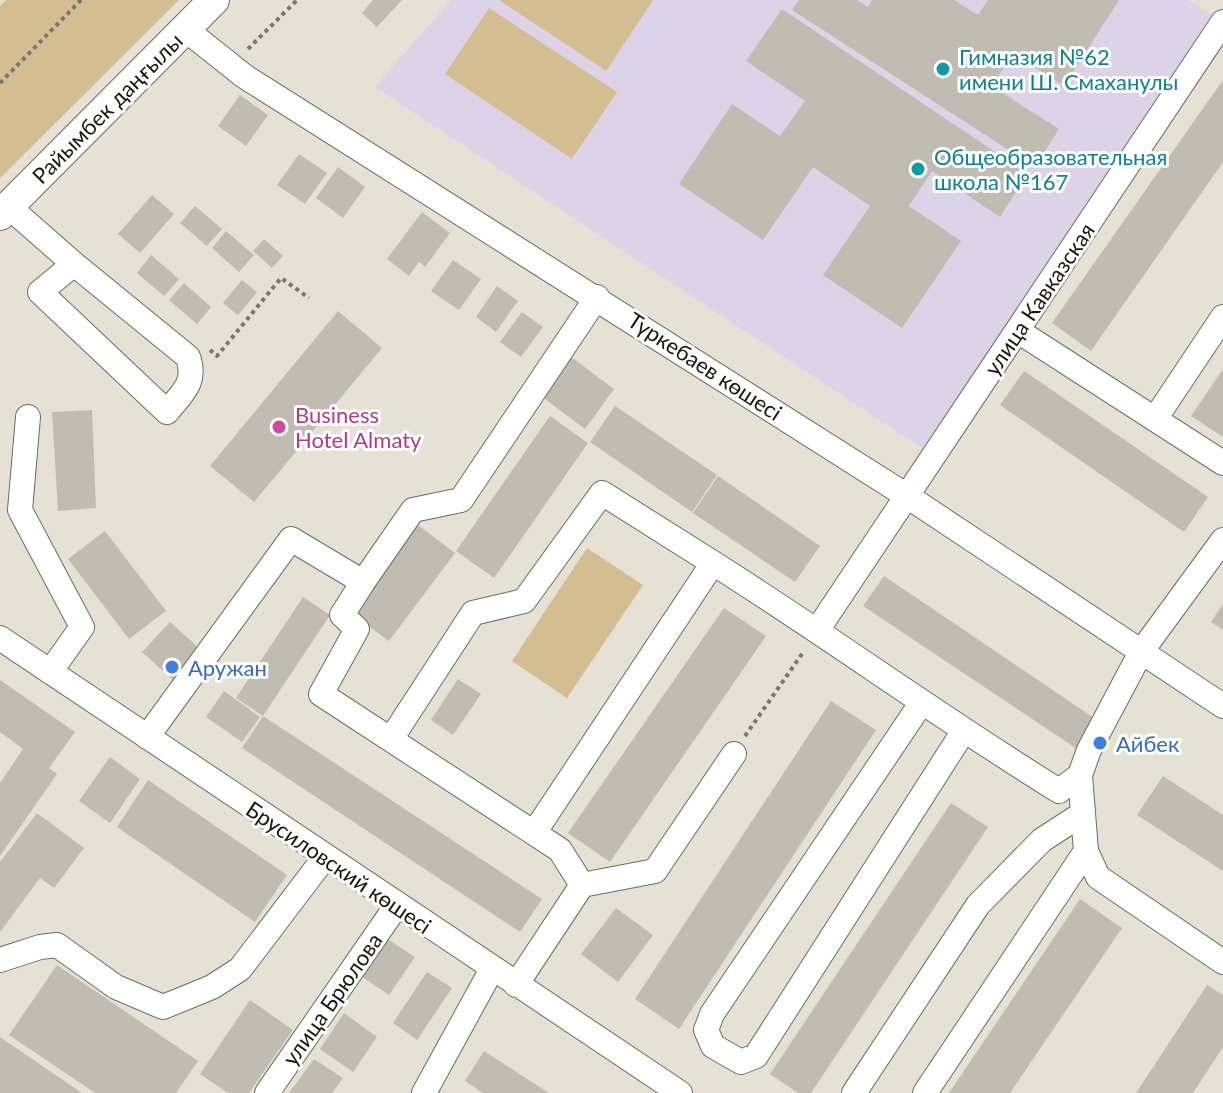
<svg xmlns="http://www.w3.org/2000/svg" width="1223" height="1093" viewBox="0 0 1223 1093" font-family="Lato,sans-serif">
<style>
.education{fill:#dcd3e8}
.green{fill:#d4be91}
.building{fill:#c1bcb1}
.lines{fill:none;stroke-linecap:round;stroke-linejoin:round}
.minor-casing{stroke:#706b61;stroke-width:26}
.major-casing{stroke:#706b61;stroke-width:32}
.path{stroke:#79766e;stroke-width:4;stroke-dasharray:4 4;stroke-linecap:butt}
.minor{stroke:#fff;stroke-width:24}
.major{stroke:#fff;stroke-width:30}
.culture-dot{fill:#0f9aa8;stroke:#fff;stroke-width:3}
.hotel-dot{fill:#d1479c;stroke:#fff;stroke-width:3}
.shop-dot{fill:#3f7fe0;stroke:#fff;stroke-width:3}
.labels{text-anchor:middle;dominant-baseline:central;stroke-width:6;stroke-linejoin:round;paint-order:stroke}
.culture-label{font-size:22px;fill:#0d838f;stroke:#fff;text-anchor:start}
.street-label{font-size:22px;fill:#181713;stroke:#fff}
.hotel-label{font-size:22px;fill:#b23c85;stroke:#fff;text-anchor:start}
.shop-label{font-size:22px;fill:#366cbe;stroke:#fff;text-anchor:start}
</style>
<rect width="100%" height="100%" fill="#e6e1d5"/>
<path class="education" d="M451,0H1188L1218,19L928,452L375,87Z"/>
<path class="green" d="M6,0H179L0,178V6Z
M499,0H653L606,71Z
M489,8L617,92L572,159L445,74Z
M587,548L643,585L567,698L512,661Z"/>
<path class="building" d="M373,0H402L377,27L362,13Z
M799,0H857L868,7L872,0H954L978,15L988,0H1119L1064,86L1013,53L992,86L1059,129L1035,167L792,10Z
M782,9L1028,174L1000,217L932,171L909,206L961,241L902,328L823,275L870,206L813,167L763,240L679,184L732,104L780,136L805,101L746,61Z
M1223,80V162L1091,351L1052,323Z
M240,95L268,115L246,146L218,126Z
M299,154L327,173L305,204L277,185Z
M338,167L365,187L343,218L316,198Z
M152,195L174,214L140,253L118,234Z
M195,206L222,229L207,246L180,223Z
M422,212L450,233L425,267L419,262L409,276L387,259Z
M226,231L254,255L239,272L212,248Z
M264,239L283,256L272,268L253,251Z
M151,255L179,279L164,296L137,273Z
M453,260L481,279L459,310L431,291Z
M242,280L257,292L238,315L223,303Z
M184,283L211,307L197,324L169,300Z
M497,286L518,301L496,332L476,317Z
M338,311L382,348L254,502L210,466Z
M522,312L543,327L521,357L500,342Z
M570,356L614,389L585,429L541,396Z
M1223,369V437L1191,416Z
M1024,371L1208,497L1184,532L1000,405Z
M615,406L717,475L692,512L590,442Z
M92,410L96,508L58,511L52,412Z
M550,416L588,443L494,578L456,551Z
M718,476L820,546L795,582L693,513Z
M418,525L455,553L389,641L352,614Z
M105,531L166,611L129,639L68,559Z
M884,576L1097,720L1077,749L863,606Z
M303,597L330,615L263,716L542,899L520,932L242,748L263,716L236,698Z
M1223,604V630L1211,622Z
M724,608L766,636L610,862L568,833Z
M170,622L199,648L175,682L142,652Z
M458,679L481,694L453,735L431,720Z
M0,680L75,732L49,768L57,774L0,856V783L23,749L0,732Z
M224,691L260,717L242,742L206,717Z
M831,701L876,730L679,1029L635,999Z
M110,757L140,779L110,823L79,801Z
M1163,776L1223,815V871L1137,815Z
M148,780L287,875L255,922L117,827Z
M951,803L988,827L811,1093H798L770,1074Z
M37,813L84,848L54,888L40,878L0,932V862Z
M1080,899L1122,928L1010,1093H949Z
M616,908L653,935L618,982L581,954Z
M386,938L415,957L389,995L361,976Z
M57,965L198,1061L176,1093H95L9,1035Z
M427,972L452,988L417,1040L393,1023Z
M1207,985L1223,995V1047L1193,1093H1136Z
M250,1000L293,1030L249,1093H228L200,1074Z
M344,1013L377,1037L353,1072L320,1049Z
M0,1037L82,1093H0Z
M484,1051L549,1093H483L465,1081Z
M314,1059L343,1078L332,1093H289Z"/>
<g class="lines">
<defs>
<path id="minor" d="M185,29L244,76L907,496L1223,706
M9,207L74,264L40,292L167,412C182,393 197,383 188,357L74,264
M1018,331L1223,463
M28,417L20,510L82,627L50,672
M1155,419L1223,317
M1223,540L1141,652L1089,750L1080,775L1086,851L1098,877L1223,962
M713,563C830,637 941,718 1059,791L1080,775
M363,582L342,615L357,629L321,694L560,850L582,885L516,985
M818,629L1223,22
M0,638L680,1093
M922,702L712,1014L706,1030L713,1046L741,1062L756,1056L963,732
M147,737L291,539L363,582L413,510L461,500L597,297
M391,739L473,613L524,601L602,493L713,563L534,833
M582,885L655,871L734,754
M0,960L40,947L57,945L116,987L163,1007L212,987L240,969L325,857
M267,1093L397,905
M424,1093L492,969
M854,1093L978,905L1042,840L1082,814
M925,1093L1086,851"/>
<path id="major" d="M0,215L214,0"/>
</defs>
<use href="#minor" class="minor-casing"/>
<use href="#major" class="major-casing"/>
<path class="path" d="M248,49L297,0
M0,83L81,0
M210,350L217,356L281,278L309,298
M745,736L804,651"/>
<use href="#minor" class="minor"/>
<use href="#major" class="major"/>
</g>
<g class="culture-dot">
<circle cx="943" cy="69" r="8"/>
<circle cx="918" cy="169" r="8"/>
</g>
<circle class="hotel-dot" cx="279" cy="427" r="8"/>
<g class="shop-dot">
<circle cx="172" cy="667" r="8"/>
<circle cx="1100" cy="743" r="8"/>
</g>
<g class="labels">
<g class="culture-label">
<text x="959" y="56">Гимназия №62<tspan x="959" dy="25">имени Ш. Смаханулы</tspan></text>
<text x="934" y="156">Общеобразовательная<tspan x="934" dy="25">школа №167</tspan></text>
</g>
<g class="street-label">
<text transform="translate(107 108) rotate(-45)">Райымбек даңғылы</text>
<text transform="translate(1039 299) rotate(-56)">улица Кавказская</text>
<text transform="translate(705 366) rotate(33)">Түркебаев көшесі</text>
<text transform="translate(339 867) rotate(34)">Брусиловский көшесі</text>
<text transform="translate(332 999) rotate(-55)">улица Брюлова</text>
</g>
<g class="hotel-label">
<text x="295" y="414">Business<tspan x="295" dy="25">Hotel Almaty</tspan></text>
</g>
<g class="shop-label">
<text x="188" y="667">Аружан</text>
<text x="1116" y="743">Айбек</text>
</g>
</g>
</svg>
